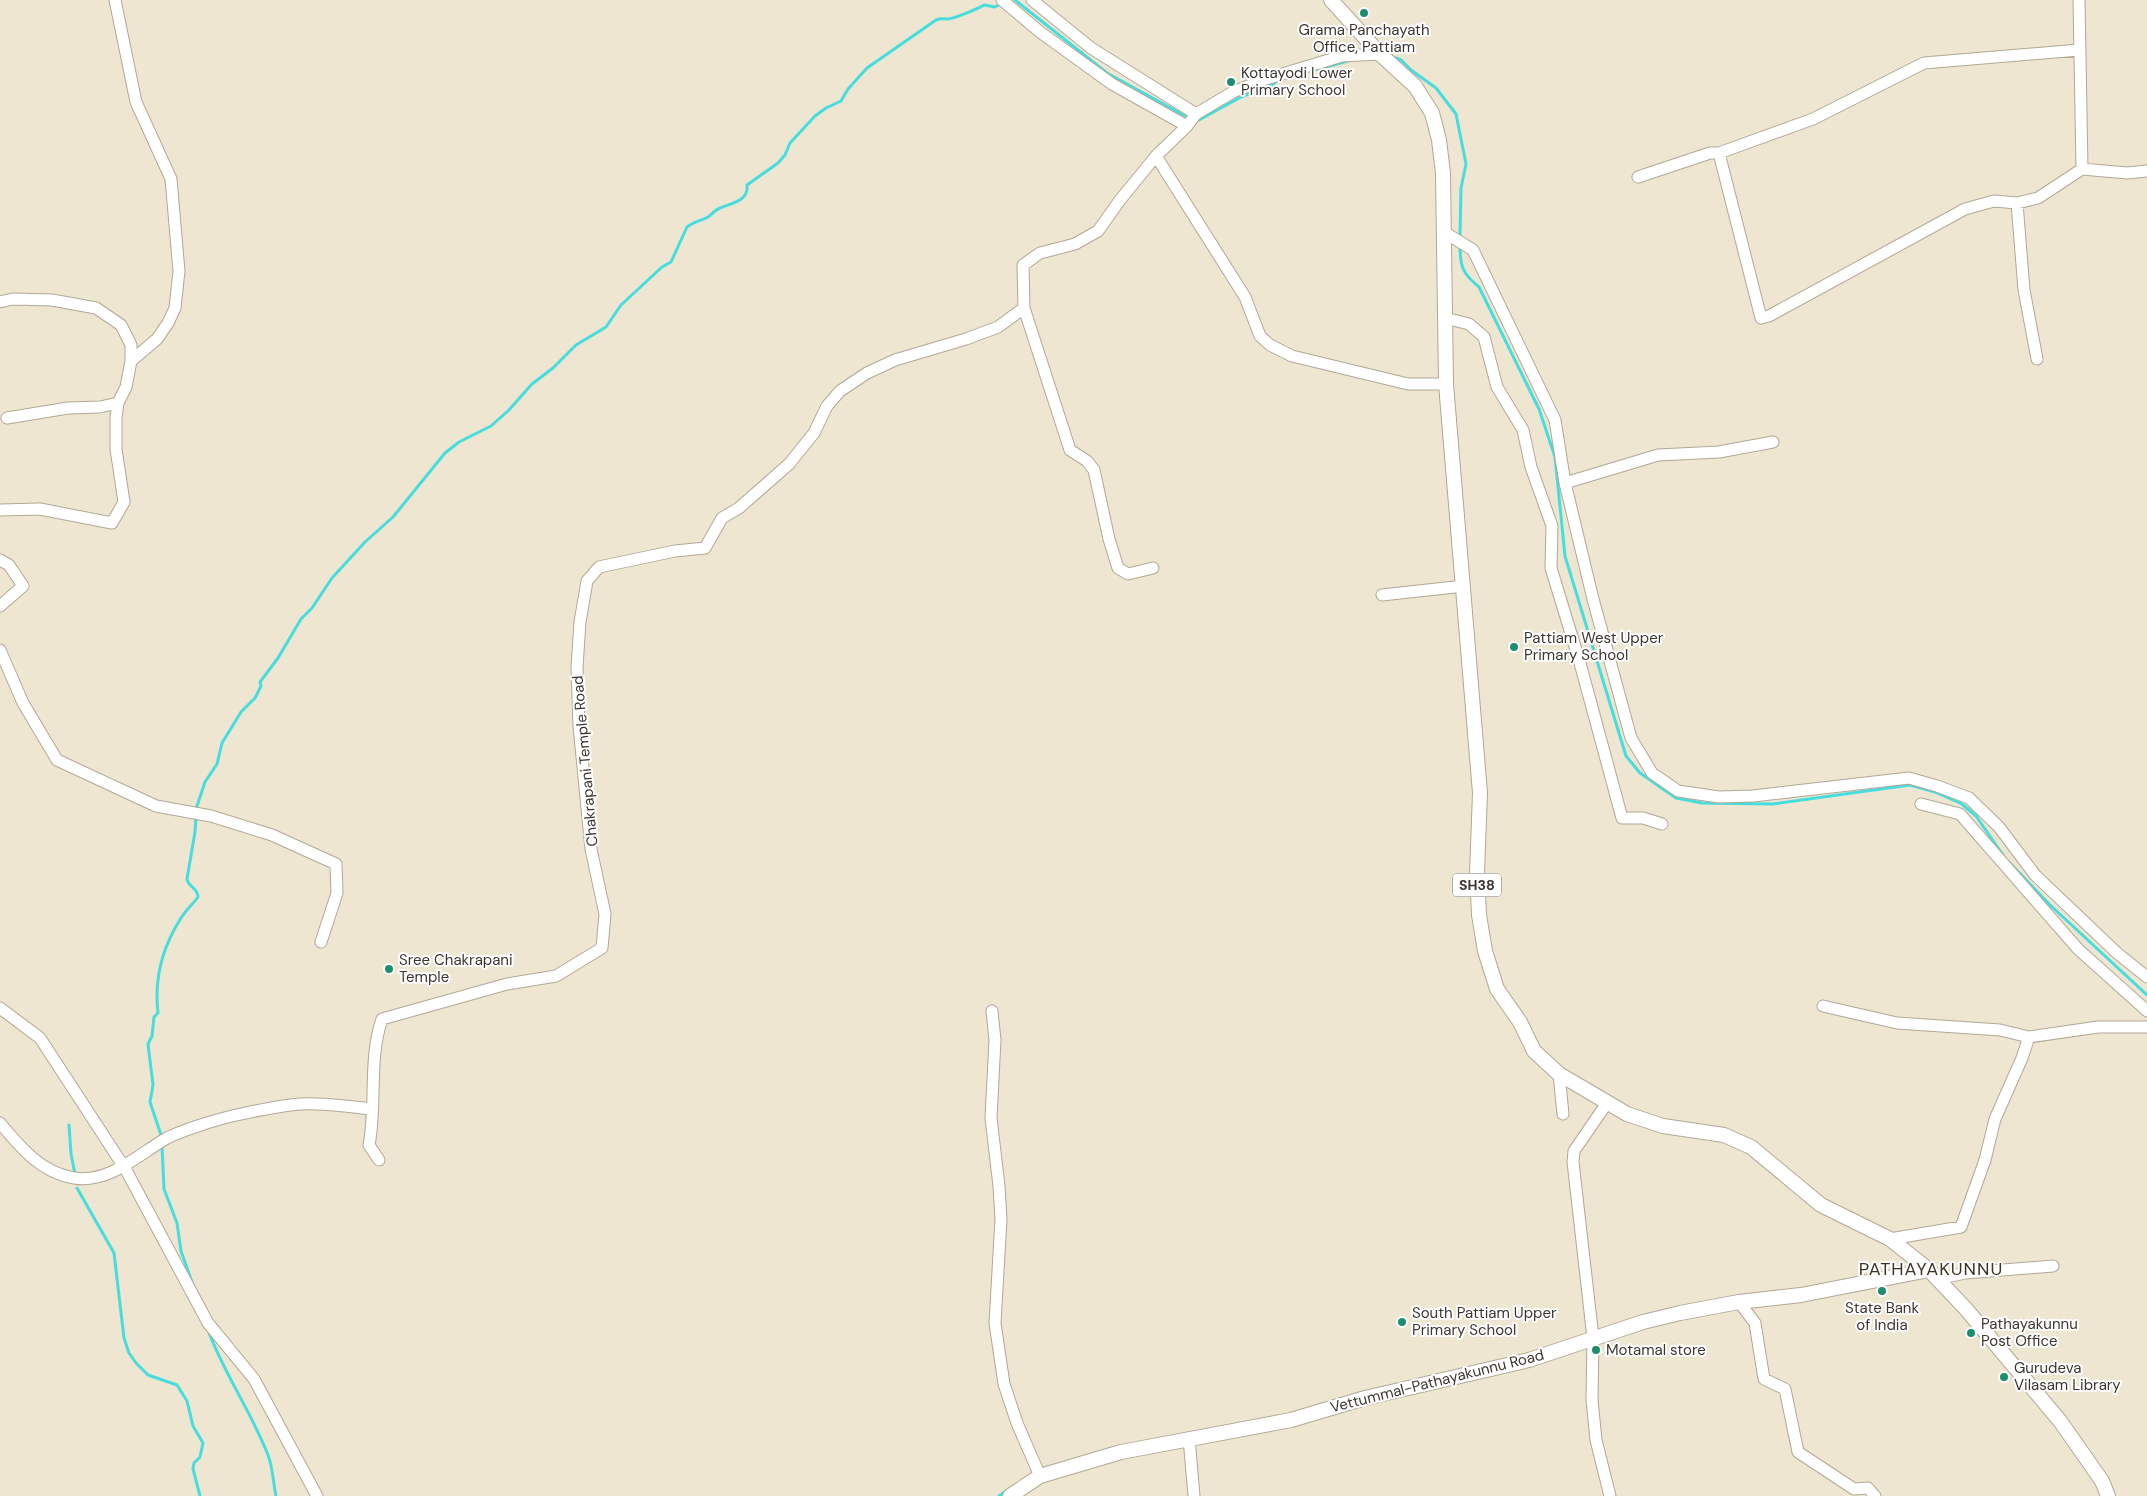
<svg xmlns="http://www.w3.org/2000/svg" width="2147" height="1496" viewBox="0 0 2147 1496" font-family="'DM Sans',sans-serif">
<style>
.lines{fill:none;stroke-linecap:round;stroke-linejoin:round}
.stream{stroke:#46dddf;stroke-width:3}
.minor-casing{stroke:#b1a895;stroke-width:13}
.major-casing{stroke:#b1a895;stroke-width:16}
.minor{stroke:#fff;stroke-width:11}
.major{stroke:#fff;stroke-width:14}
.poi-dot{fill:#1b8e6f;stroke:#fff;stroke-width:2}
.labels{text-anchor:middle;dominant-baseline:central;stroke-width:4;stroke-linejoin:round;paint-order:stroke}
.shield{fill:#fff;stroke:#76736e;stroke-width:1}
.shield-label{font-size:14px;font-weight:bold;fill:#3b3730}
.poi-label{font-size:15px;fill:#3b3730;stroke:#fff;text-anchor:start}
.street-label{font-size:15px;fill:#3b3730;stroke:#fff}
.quarter-label{font-size:18px;letter-spacing:1px;fill:#3c3525;stroke:#fff}
</style>
<rect width="100%" height="100%" fill="#efe6d2"/>
<g class="lines">
<path class="stream" d="M1015,0L1107,73L1189,118
M1390,56L1401,60L1411,70L1436,88L1456,114L1466,164L1461,188L1460,235
M1311,71L1348,61
M1199,120L1241,97L1272,85L1278,80
M1460,246C1460,267 1463,274 1479,287L1539,409L1555,457L1565,556L1626,756L1640,773L1676,798L1702,803L1773,804L1910,785L1935,792L1962,804L1976,816L2003,855
M196,809L205,782L217,764L222,743L241,712L255,698L261,686L260,682L278,658L301,619L312,608L332,578L365,542L393,517L445,453L459,442L491,426L509,410L532,384L553,368L576,345L606,327L621,305L662,267L671,262L687,227C693,222 701,221 708,217C712,214 715,210 720,208C732,203 749,201 747,185L778,163L785,155L790,143L815,116L826,108L841,101L848,89L867,68L936,20C941,18 943,19 948,19C953,19 980,8 984,5L995,7L1001,4
M2009,862L2050,905L2147,995
M69,1125L71,1154L75,1174
M162,1138L150,1102L153,1085L148,1044L152,1036L154,1017L158,1013C154,979 163,946 181,918C186,910 193,904 198,897C198,888 188,887 187,879L195,832L196,817
M162,1146L164,1189L177,1223L181,1251L193,1285
M77,1188L114,1253L124,1338L129,1353L136,1363L148,1375L177,1385L187,1401L193,1426L203,1443L200,1457L194,1463L193,1469L200,1496
M208,1330C224,1374 251,1411 268,1455C273,1468 273,1482 276,1496
M999,1496L1006,1491"/>
<defs>
<path id="minor" d="M115,0L136,102L171,179L179,271L175,308L168,323L157,339L131,361
M1002,0L1040,32L1112,84L1187,126
M1032,0L1091,48L1196,114
M2079,0L2082,169
M1719,153L1761,318L1769,316L1965,209L1994,201L2017,203L2038,198L2082,169L2127,173L2147,171
M1156,156L1245,297L1260,336L1270,345L1292,356L1408,384H1446
M1638,177L1710,153H1719L1813,119L1924,63L2079,50
M2017,203L2024,290L2037,359
M1444,232L1473,250L1555,420L1565,483L1593,599L1631,738L1652,773L1678,791L1719,797L1753,796L1909,778L1937,786L1969,798L1999,827L2035,875L2117,953L2147,977
M0,302L13,299L52,300L96,308L121,325L131,345V361L126,387L118,403L116,417V449L124,502L112,523L40,509L0,510
M1024,308L1070,450L1087,461L1094,470L1109,539L1118,568L1128,574L1153,568
M1445,318L1469,324L1484,337L1497,387L1523,430L1531,467L1552,526L1551,568L1580,663L1622,818H1643L1662,824
M7,418L68,408L100,407L118,403
M1565,483L1658,455L1719,452L1773,442
M0,560L9,565L23,586L0,606
M1382,595L1464,586
M0,650L23,703L57,760L156,806L211,816L272,835L336,864L337,893L321,942
M1921,804L1960,814L2078,949L2147,1011
M1823,1006L1897,1023L2000,1030L2029,1037
M0,1008L40,1038L126,1170L208,1323L254,1379L317,1496
M992,1011L995,1040L991,1118L999,1186L1001,1219L995,1323L1004,1384L1017,1423L1040,1476
M1559,1074L1563,1114
M1607,1103L1574,1151L1573,1162L1593,1338L1592,1400L1596,1440L1610,1496
M0,1123C20,1147 41,1173 74,1178C109,1184 139,1154 167,1138C183,1130 215,1120 232,1116C254,1111 278,1106 300,1104C323,1102 349,1107 372,1109
M379,1160L369,1145C377,1104 368,1060 382,1019L507,984L556,976L602,948L605,914L591,849L579,726L577,667L580,622L587,581L599,567L675,551L705,548L722,518L739,508L789,464L814,433L827,406L840,391L867,373L895,360L966,339L998,327L1024,308L1023,265L1040,253L1075,244L1098,231L1120,200L1156,156L1187,126L1196,114L1233,92L1266,79L1342,56L1380,54
M1890,1239L1961,1227L1985,1160L1995,1119L2022,1058L2029,1037L2098,1027H2147
M1937,1279L1965,1273L2053,1266
M1739,1302L1755,1323L1764,1379L1785,1389L1798,1452L1854,1489L1868,1488L1875,1496
M1189,1438L1194,1496"/>
<path id="major" d="M1331,0L1380,54L1415,86L1432,113L1439,140L1443,173L1446,384L1480,793L1477,873L1479,915L1485,951L1497,989L1520,1022L1534,1051L1559,1074L1627,1114L1663,1126L1724,1135L1751,1147L1821,1205L1890,1239L1929,1270L1966,1309L2060,1421L2102,1481L2108,1496
M1010,1496L1040,1476L1121,1452L1291,1420L1365,1398L1529,1360L1643,1322L1680,1313L1739,1302L1801,1295L1929,1270"/>
</defs>
<use href="#minor" class="minor-casing"/>
<use href="#major" class="major-casing"/>
<use href="#minor" class="minor"/>
<use href="#major" class="major"/>
</g>
<g class="poi-dot">
<circle cx="1364" cy="13" r="5"/>
<circle cx="1231" cy="82" r="5"/>
<circle cx="1514" cy="647" r="5"/>
<circle cx="389" cy="969" r="5"/>
<circle cx="1882" cy="1291" r="5"/>
<circle cx="1402" cy="1322" r="5"/>
<circle cx="1971" cy="1333" r="5"/>
<circle cx="1596" cy="1350" r="5"/>
<circle cx="2004" cy="1377" r="5"/>
</g>
<g class="labels">
<rect class="shield" x="1453" y="873.5" width="48" height="23" rx="4"/>
<g class="shield-label">
<text x="1477" y="885">SH38</text>
</g>
<g class="poi-label">
<text x="1364" y="30" text-anchor="middle">Grama Panchayath<tspan x="1364" dy="17">Office, Pattiam</tspan></text>
<text x="1241" y="73">Kottayodi Lower<tspan x="1241" dy="17">Primary School</tspan></text>
<text x="1524" y="638">Pattiam West Upper<tspan x="1524" dy="17">Primary School</tspan></text>
<text x="399" y="960">Sree Chakrapani<tspan x="399" dy="17">Temple</tspan></text>
<text x="1882" y="1308" text-anchor="middle">State Bank<tspan x="1882" dy="17">of India</tspan></text>
<text x="1412" y="1313">South Pattiam Upper<tspan x="1412" dy="17">Primary School</tspan></text>
<text x="1981" y="1324">Pathayakunnu<tspan x="1981" dy="17">Post Office</tspan></text>
<text x="1606" y="1350">Motamal store</text>
<text x="2014" y="1368">Gurudeva<tspan x="2014" dy="17">Vilasam Library</tspan></text>
</g>
<g class="street-label">
<text transform="translate(585 761) rotate(-95)">Chakrapani Temple Road</text>
<text transform="translate(1437 1381) rotate(-14)">Vettummal-Pathayakunnu Road</text>
</g>
<g class="quarter-label">
<text x="1931" y="1269">PATHAYAKUNNU</text>
</g>
</g>
</svg>
